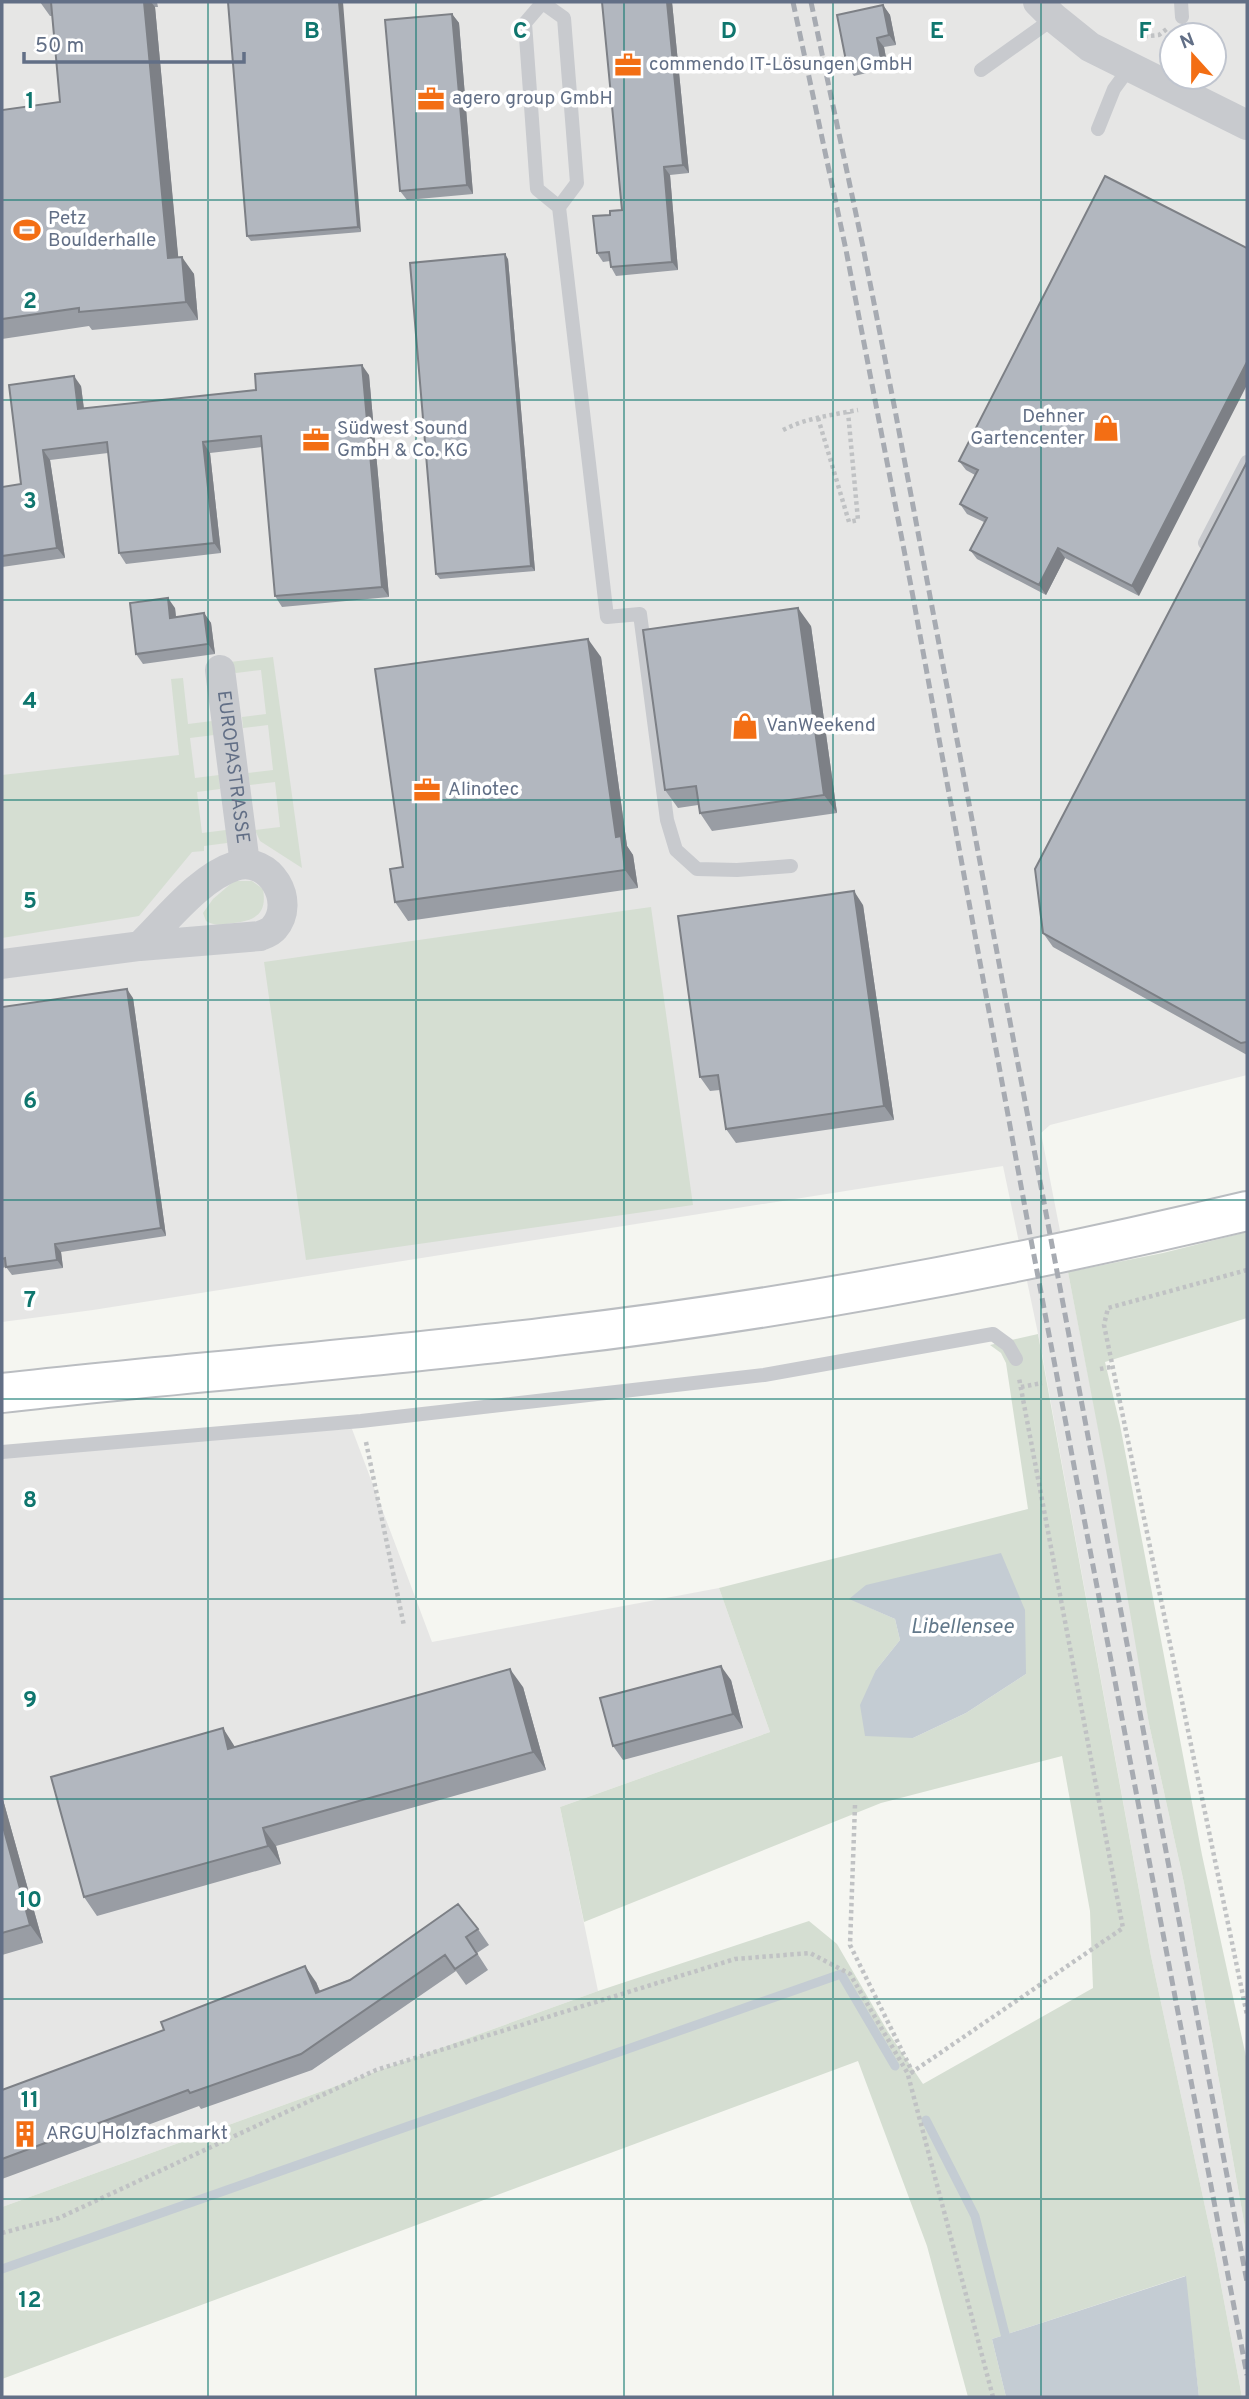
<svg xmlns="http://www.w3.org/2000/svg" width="1249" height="2399" viewBox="0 0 1249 2399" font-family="Overpass,sans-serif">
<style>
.built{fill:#e6e6e5;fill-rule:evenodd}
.green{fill:#d5ded2;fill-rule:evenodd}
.water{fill:#c4ccd3}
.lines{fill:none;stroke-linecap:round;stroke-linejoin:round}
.stream{stroke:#c4ccd3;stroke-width:9}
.primary-casing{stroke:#babdc1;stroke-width:42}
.path{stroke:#c0c2c4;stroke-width:4.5;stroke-dasharray:3.5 3.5;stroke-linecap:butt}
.service{stroke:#c8cace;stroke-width:14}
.minor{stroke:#c8cace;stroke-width:30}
.primary{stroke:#fff;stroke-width:38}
.rail{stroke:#a7abb2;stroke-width:5;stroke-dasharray:10 5;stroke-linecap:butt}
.wall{fill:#999da4}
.shaded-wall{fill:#7d8086}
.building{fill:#b2b7bf;stroke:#7d8086;stroke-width:2}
.grid{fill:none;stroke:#0f766e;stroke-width:2;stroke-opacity:0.55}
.labels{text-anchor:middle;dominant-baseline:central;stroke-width:7;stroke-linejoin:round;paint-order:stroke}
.poi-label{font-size:19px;fill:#626f86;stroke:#fff;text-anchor:start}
.street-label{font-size:19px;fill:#626f86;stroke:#fff}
.water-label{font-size:21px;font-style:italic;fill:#62788a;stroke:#fff}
.grid-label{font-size:23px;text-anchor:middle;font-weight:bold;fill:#0f766e;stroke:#fff;stroke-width:7;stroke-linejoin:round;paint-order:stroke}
</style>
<rect width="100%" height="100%" fill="#f5f6f1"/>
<path class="built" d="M2,2H1247V1075L1050,1125L1041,1133L1118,1529L1149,1724L1184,1883L1247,2239V2397H1242L1215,2253L1151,1956L1041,1348L1003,1166L93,1310L2,1322ZM1172,35H1214V77H1172Z
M352,1429L432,1642L719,1588L770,1732L560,1807L598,1991L2,2207V1446Z"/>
<path class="green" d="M273,657L302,868L260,841L255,830L280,827L275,782L250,785L248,773L273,770L268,725L243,728L242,717L266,714L261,670L236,673L221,663Z
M183,678L188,724L212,721L214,735L190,738L195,778L219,775L220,789L197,792L202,833L226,830L227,843L204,846V851L192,852L139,916L2,938V775L179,755L171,679Z
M234,881H252L263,889C267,913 257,920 234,923C224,924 216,927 206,921L203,913L213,899Z
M651,907L693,1205L306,1260L264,962Z
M1247,1232V1318L1105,1362L1120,1425L1202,1855L1247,2061V2239L1184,1883L1149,1724L1106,1471L1068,1272L1163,1253Z
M1038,1334L1151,1956L1215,2253L1242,2397H1199L1185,2276L992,2339L1006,2397H968L927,2246L858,2061L2,2379V2207L598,1991L809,1921L837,1944L888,2032L923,2084L1093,1988L1090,1911L1062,1756L881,1803L584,1922L560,1807L770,1732L719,1588L1028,1509L1006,1363L1001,1353L990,1345ZM850,1599L1026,1674L966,1713L913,1738L876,1670L900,1640L895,1619Z"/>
<path class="water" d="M1001,1553L1025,1610L1026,1674L966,1713L913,1738L865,1736L860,1705L876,1670L900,1640L895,1619L849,1599L866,1585Z
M1186,2276L1199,2397H1006L992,2339Z"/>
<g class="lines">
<path class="stream" d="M926,2120L975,2216L1005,2334
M2,2269L841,1974L895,2066"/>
<defs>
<path id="primary" d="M2,1393C186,1372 372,1359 556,1336C788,1309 1020,1265 1247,1211"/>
</defs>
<use href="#primary" class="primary-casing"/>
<path class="path" d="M1137,37L1159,35L1168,28
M818,418L849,522L858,520L848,412
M783,430C806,418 832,415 858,410
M1247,1270L1108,1308L1104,1325L1247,2015
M1100,1369L1111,1367
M1021,1387L1042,1383
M366,1442L404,1626
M855,1805L850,1945L913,2073
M2,2233L59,2218L376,2070L735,1959L810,1953L850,1974L908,2074
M993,2397L908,2075L1123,1928L1019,1378"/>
<path class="service" d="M543,2L525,23L537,189L559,207L607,617L640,614L667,820L676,850L697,869L737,870L791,866
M1181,2L1182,17
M543,3L564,18L577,183L559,207
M981,70L1054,18
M1098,129L1114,89L1130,67
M1205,543L1247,462
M2,1452L361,1421L764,1375L993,1334L1008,1345L1016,1359"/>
<g class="minor">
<path d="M1038,2L1054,18L1090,47L1247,125"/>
<path id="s1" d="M220,670L245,864"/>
<path d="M2,964L140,946L260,936C265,934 271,932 274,928C297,902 270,855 235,866C200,877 166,921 140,946"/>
</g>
<use href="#primary" class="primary"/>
<path class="rail" d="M793,2L846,250L911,586L1028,1224L1247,2375
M811,2L863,247L895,410L1247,2282"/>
</g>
<path class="wall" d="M40,2H157L158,7H155L178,257L194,274L198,320L92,330L89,326L2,339V110L60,102L52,16H50Z
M228,2L361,232L251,241L247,236Z
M602,2H672L689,173L670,175L678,270L616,276L611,267L610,261L603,262L597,253L622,210Z
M883,5L890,15L896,45L884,47L888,68L854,76L847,66Z
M452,14L459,23L473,194L407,200L400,191Z
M1105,176L1139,596L1065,558L1046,595L977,559L970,550L984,522L967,514L960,504L975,475L966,470L959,461Z
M508,259L535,571L440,579L436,574Z
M369,375L389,597L282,607L275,596L262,447L210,453L221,553L126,564L119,553L108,453L50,460L65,558L2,567V487L21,484L81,386L84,408L256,390Z
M1247,462V1055L1053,947L1043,933Z
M175,608L176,617L204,613L211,623L215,654L143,664L136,654Z
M811,626L837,813L712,831L700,813L698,805L678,808L665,790Z
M601,657L627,846L633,855L638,888L408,921L395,902L403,867Z
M863,905L894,1120L736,1143L726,1129L720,1090L710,1091L700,1077Z
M133,998L166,1236L61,1252L63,1268L12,1275L6,1267L2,1268V1007Z
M731,1680L743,1728L623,1760L613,1746Z
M523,1687L546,1770L276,1846L281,1864L97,1916L84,1897L235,1747Z
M2,1796L43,1943L2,1955Z
M478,1929L489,1945L477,1953L488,1970L466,1985L456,1971L312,2070L201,2109L199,2106L2,2179V2090L316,1982L320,1991Z"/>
<path class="shaded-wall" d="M144,2H151L155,7L180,276L168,258Z
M339,2H343L361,232L358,227Z
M667,2H672L689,173L683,165Z
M883,5L890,15L896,45L889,35Z
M452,14L459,23L473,194L467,185Z
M877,38L884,47L888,68L881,59Z
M664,167L670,175L678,270L672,262Z
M505,254L508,259L535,571L531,566Z
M182,257L194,274L198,320L186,302Z
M1247,362V385L1139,596L1132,586Z
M362,365L369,375L389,597L382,587Z
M74,376L81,386L85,419L78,409Z
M203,442L210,453L221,553L214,543Z
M43,450L50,460L65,558L57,548Z
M1058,548L1065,558L1046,595L1039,585Z
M168,598L175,608L177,628L170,618Z
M798,608L811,626L837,813L824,795Z
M204,613L211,623L215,654L208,644Z
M588,639L601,657L627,846L633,855L638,888L625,870L616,837Z
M854,891L863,905L894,1120L884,1106Z
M127,989L133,998L166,1236L161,1228Z
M55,1244L61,1252L63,1268L57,1260Z
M721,1666L731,1680L743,1728L733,1714Z
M510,1669L523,1687L546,1770L533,1752Z
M223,1728L235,1747L228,1749Z
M2,1796L43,1943L30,1925L2,1823Z
M263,1828L276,1846L281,1864L268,1846Z
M305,1966L316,1982L327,2009L316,1993Z"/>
<path class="building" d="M51,2H144L168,258L182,257L186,302L79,312V308L2,319V110L60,102Z
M228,2H339L358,227L247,236Z
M602,2H667L683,165L664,167L672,262L611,267L609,252L597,253L593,216L610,215V211L622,210Z
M883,5L889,35L877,38L881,59L847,66L837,15Z
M452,14L467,185L400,191L385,20Z
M1105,176L1247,248V362L1132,586L1058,548L1039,585L970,550L987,518L960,504L978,470L959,461Z
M505,254L531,566L436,574L410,263Z
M362,365L382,587L275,596L261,436L203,442L214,543L119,553L107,442L43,450L57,548L2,556V487L21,484L9,385L74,376L78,409L256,390L255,374Z
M1247,462V1042L1241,1043L1043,933L1035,869Z
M168,598L170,618L204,613L208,644L136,654L130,603Z
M798,608L824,795L700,813L696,786L665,790L643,630Z
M588,639L616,837L621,836L625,870L395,902L390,869L403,867L375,669Z
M854,891L884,1106L726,1129L718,1075L700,1077L678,916Z
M127,989L161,1228L55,1244L57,1260L6,1267L5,1258L2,1259V1007Z
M721,1666L733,1714L613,1746L600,1698Z
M510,1669L533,1752L263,1828L268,1846L84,1897L51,1777L223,1728L228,1749Z
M2,1823L30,1925L2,1933Z
M458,1904L478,1929L466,1937L477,1954L455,1969L445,1955L301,2054L190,2093L188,2090L2,2159V2090L164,2030L161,2022L305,1966L316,1993L350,1980Z"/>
<path class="grid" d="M208,2V2397M416,2V2397M624,2V2397M833,2V2397M1041,2V2397M2,200H1247M2,400H1247M2,600H1247M2,800H1247M2,1000H1247M2,1200H1247M2,1399H1247M2,1599H1247M2,1799H1247M2,1999H1247M2,2199H1247"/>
<defs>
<symbol id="office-bare" viewBox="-9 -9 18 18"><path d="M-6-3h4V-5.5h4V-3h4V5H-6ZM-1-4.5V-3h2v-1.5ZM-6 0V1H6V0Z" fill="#f36e14" stroke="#fff" stroke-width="2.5" paint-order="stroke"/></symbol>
<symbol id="stadium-bare" viewBox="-9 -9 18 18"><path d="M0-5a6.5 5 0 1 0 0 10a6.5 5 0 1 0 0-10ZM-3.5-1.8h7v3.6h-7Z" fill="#f36e14" stroke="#fff" stroke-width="2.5" paint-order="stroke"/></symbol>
<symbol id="shop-bare" viewBox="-9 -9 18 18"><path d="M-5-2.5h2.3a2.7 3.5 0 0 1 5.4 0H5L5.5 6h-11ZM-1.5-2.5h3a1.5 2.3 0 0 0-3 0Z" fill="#f36e14" stroke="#fff" stroke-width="2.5" paint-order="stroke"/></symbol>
<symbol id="building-bare" viewBox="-9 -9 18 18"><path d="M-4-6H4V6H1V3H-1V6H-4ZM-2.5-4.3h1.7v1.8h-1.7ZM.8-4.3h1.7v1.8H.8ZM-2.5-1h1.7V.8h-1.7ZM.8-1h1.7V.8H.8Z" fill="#f36e14" stroke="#fff" stroke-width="2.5" paint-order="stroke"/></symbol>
</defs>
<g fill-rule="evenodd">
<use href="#office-bare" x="609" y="46" width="38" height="38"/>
<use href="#office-bare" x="412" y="80" width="38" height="38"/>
<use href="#stadium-bare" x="8" y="211" width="38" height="38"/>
<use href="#shop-bare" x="1087" y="409" width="38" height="38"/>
<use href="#office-bare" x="297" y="421" width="38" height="38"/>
<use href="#shop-bare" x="726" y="707" width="38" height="38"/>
<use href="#office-bare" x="408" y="771" width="38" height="38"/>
<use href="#building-bare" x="6" y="2115" width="38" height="38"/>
</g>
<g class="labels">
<g class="poi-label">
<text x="649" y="65">commendo IT-Lösungen GmbH</text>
<text x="452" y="99">agero group GmbH</text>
<text x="48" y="219">Petz<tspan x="48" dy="22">Boulderhalle</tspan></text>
<text x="1085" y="417" text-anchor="end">Dehner<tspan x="1085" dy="22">Gartencenter</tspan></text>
<text x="337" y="429">Südwest Sound<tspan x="337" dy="22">GmbH &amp; Co. KG</tspan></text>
<text x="766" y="726">VanWeekend</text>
<text x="448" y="790">Alinotec</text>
<text x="46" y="2134">ARGU Holzfachmarkt</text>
</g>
<g class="street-label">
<text stroke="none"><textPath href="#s1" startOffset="98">EUROPASTRASSE</textPath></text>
</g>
<g class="water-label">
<text x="962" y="1627">Libellensee</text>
</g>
</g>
<g class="grid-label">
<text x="312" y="38">B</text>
<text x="520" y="38">C</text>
<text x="729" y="38">D</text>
<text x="937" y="38">E</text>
<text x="1145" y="38">F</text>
<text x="30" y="108">1</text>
<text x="30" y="308">2</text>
<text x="30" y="508">3</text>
<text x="30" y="708">4</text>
<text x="30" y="908">5</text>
<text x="30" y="1108">6</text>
<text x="30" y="1307">7</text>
<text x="30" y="1507">8</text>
<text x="30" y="1707">9</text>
<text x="30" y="1907">10</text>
<text x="30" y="2107">11</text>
<text x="30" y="2307">12</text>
</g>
<rect width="1249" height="2399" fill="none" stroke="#626f86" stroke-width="7"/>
<g transform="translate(1193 56) rotate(339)"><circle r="33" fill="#ffffff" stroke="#c0c5cf" stroke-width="2"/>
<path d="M0-5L12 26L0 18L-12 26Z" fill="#f36e14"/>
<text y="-10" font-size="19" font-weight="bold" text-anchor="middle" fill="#626f86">N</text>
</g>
<path d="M24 52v10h220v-10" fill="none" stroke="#626f86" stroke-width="3.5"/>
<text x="35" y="52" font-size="21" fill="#626f86" stroke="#ffffff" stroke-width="5" paint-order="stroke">50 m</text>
</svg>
